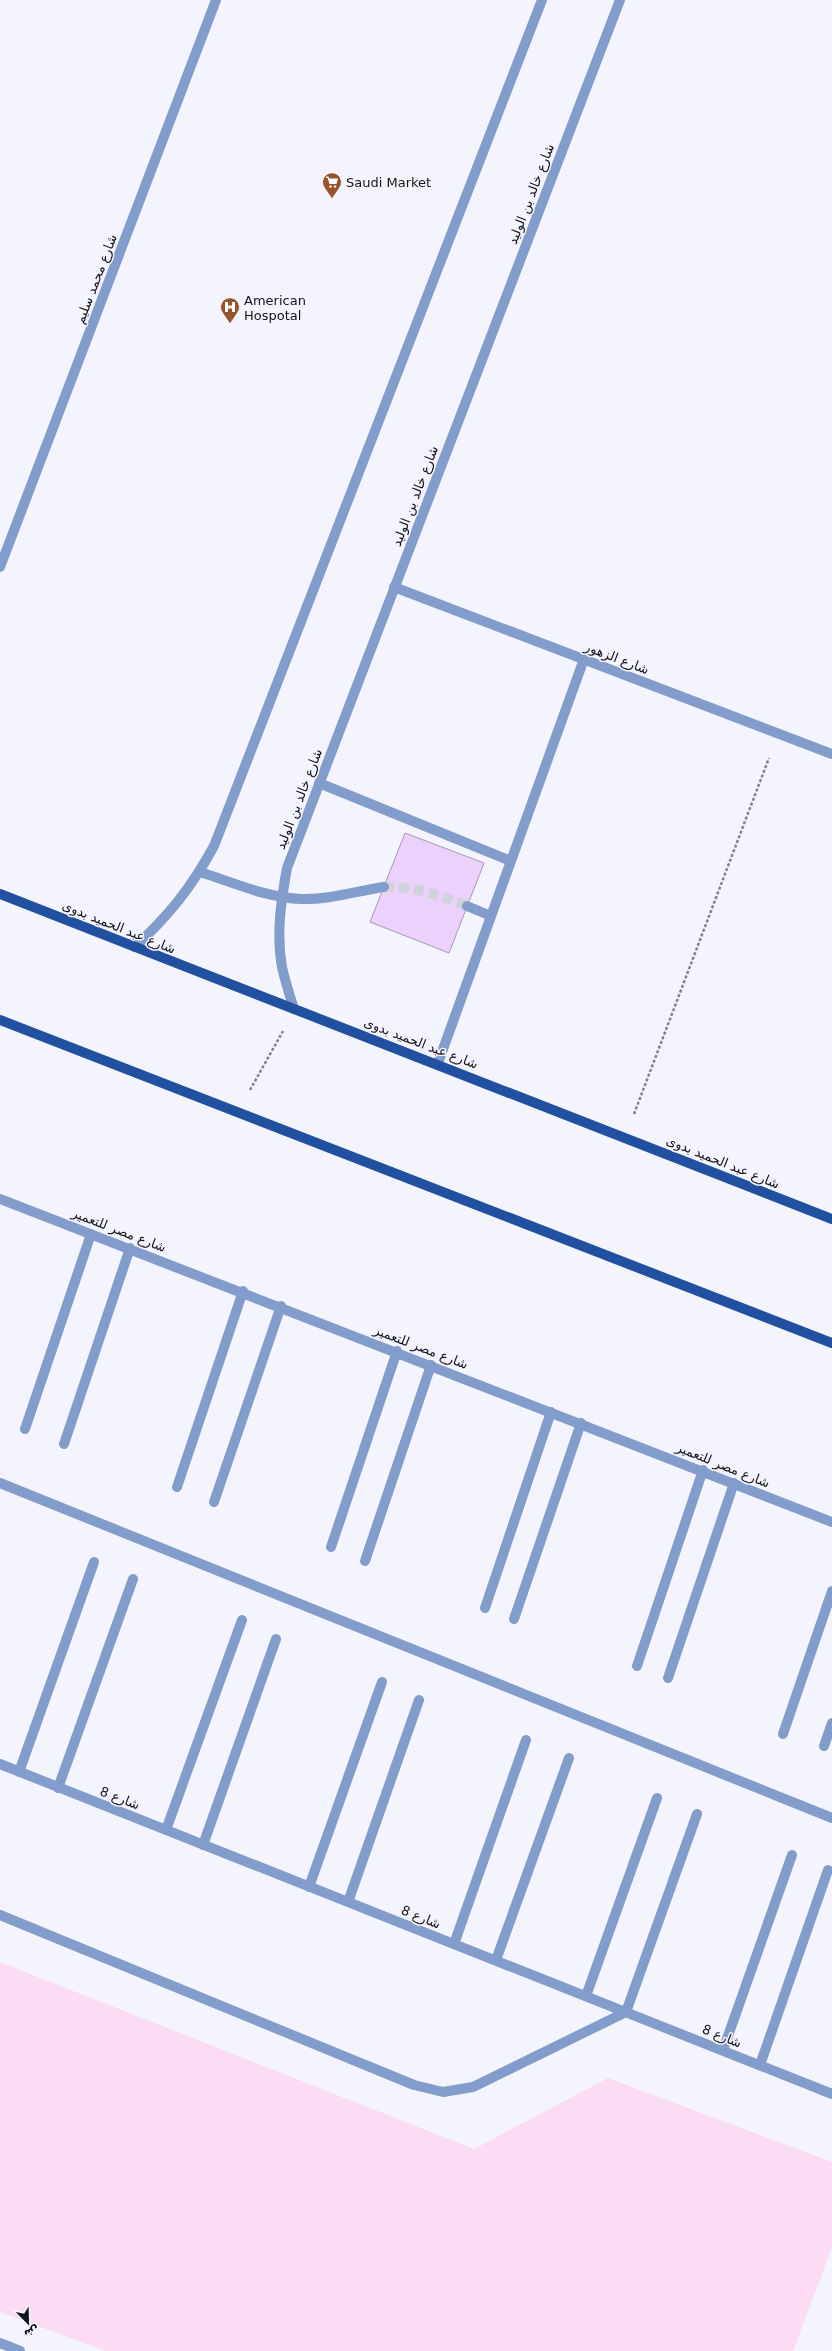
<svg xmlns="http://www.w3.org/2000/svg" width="832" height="2351" viewBox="0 0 832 2351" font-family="'DejaVu Sans',Vazirmatn,sans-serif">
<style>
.green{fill:#fbdcf3}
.building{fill:#ead2fd;stroke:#a699b0}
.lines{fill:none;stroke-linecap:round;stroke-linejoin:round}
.minor-tunnel{stroke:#d2d2dd;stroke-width:10;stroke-dasharray:10 5;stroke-linecap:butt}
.path{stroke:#82828c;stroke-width:2.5;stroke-dasharray:3 2;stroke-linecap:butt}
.minor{stroke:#829dcb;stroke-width:10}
.major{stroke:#2250a1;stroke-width:10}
.labels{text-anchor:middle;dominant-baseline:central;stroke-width:3;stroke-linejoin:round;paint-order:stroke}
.poi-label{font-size:13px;fill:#13131b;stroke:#f4f4ff;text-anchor:start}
.street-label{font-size:13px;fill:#13131b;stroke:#f4f4ff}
</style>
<rect width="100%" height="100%" fill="#f4f4ff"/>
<path class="green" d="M0,1962L474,2149L608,2078L832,2162V2247L793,2351H106L0,2312Z"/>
<path class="building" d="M405,833L484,863L449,953L370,922Z"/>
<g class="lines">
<path class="minor-tunnel" d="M384,887C414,886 439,895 467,906"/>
<path class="path" d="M250,1090L283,1031
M634,1114L769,758"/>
<path class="minor" d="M0,567L216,0
M394,587L832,754
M319,783L511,861
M200,872C232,882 267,898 301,899C329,900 356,891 384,887
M467,906L491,916
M135,947C170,914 191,888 214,846L542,0
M294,1009C290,996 285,981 282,967C276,934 281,901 287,868L620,0
M438,1063L584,659
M0,1199L832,1522
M25,1429L91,1234
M64,1444L130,1248
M0,1483L832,1818
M177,1487L243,1291
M214,1502L281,1306
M331,1547L397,1351
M365,1561L431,1365
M485,1608L551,1412
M514,1619L581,1423
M637,1666L703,1470
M668,1678L734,1483
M783,1734L832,1591
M824,1746L832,1723
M0,1764L832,2094
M19,1772L94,1562
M58,1788L133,1579
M166,1830L242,1620
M203,1845L276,1639
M309,1887L382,1682
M348,1902L419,1700
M0,1915L414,2085L443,2092L473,2087L626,2012L697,1814
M454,1944L526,1740
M496,1960L569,1758
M586,1996L657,1798
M723,2050L792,1855
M760,2065L828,1870
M0,2343L20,2351"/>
<path class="major" d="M0,894C277,1003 555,1109 832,1219
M0,1020L832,1343"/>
</g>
<defs>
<symbol id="supermarket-pin" viewBox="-11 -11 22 30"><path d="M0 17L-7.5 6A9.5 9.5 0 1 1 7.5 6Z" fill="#99532a" stroke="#f4f4ff"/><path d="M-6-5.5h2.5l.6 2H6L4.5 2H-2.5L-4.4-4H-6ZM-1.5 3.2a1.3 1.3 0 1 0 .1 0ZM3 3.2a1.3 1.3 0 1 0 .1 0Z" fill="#fff"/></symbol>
<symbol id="hospital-pin" viewBox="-11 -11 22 30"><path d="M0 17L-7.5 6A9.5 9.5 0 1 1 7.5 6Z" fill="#99532a" stroke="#f4f4ff"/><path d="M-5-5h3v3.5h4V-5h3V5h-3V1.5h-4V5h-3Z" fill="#fff"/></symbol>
</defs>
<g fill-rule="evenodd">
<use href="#supermarket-pin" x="321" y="171" width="22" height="30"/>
<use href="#hospital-pin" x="219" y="296" width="22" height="30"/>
</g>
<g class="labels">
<g class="poi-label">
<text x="346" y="182">Saudi Market</text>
<text x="244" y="300">American<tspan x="244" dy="15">Hospotal</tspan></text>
</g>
<g class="street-label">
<text transform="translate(531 194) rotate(-69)">شارع خالد بن الوليد</text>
<text transform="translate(96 279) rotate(-69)">شارع محمد سليم</text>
<text transform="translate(415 496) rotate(-69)">شارع خالد بن الوليد</text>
<text transform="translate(617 658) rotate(21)">شارع الزهور</text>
<text transform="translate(299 799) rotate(-69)">شارع خالد بن الوليد</text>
<text transform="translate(119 927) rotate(22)">شارع عبد الحميد بدوى</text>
<text transform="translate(421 1043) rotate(21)">شارع عبد الحميد بدوى</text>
<text transform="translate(723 1162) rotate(22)">شارع عبد الحميد بدوى</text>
<text transform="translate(119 1230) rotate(21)">شارع مصر للتعمير</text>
<text transform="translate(421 1347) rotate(21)">شارع مصر للتعمير</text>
<text transform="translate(723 1465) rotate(22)">شارع مصر للتعمير</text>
<text transform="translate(120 1798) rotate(21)">شارع 8</text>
<text transform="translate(421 1917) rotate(22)">شارع 8</text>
<text transform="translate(722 2036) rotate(22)">شارع 8</text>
</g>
</g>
<g transform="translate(28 2323) rotate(157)" stroke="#f4f4ff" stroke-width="3" paint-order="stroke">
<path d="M0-3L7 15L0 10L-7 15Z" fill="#13131b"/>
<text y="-6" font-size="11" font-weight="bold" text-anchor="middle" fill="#13131b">ش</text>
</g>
</svg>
